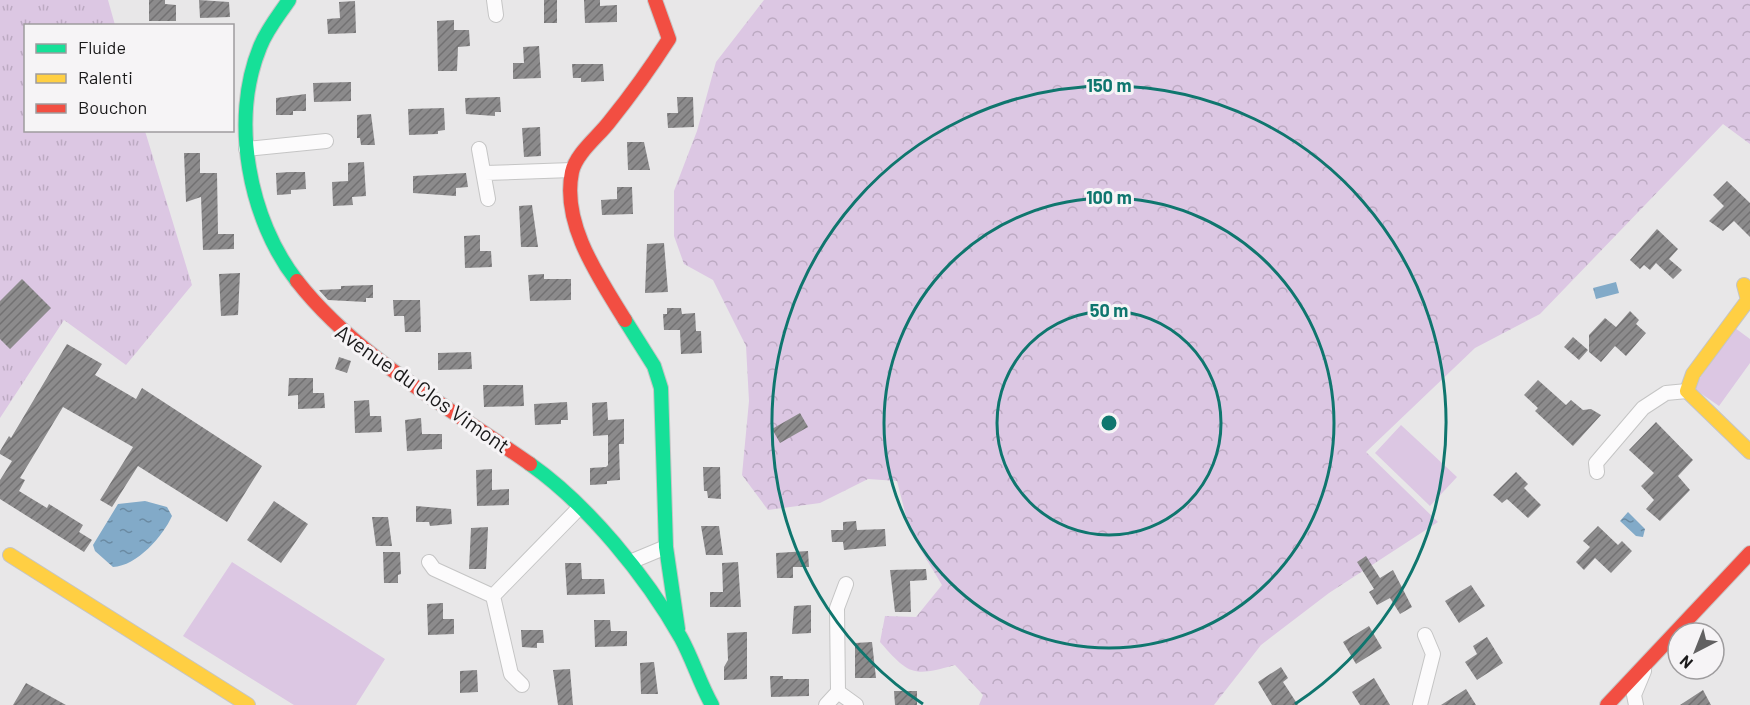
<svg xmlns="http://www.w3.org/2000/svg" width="1750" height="705" viewBox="0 0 1750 705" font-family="Barlow,sans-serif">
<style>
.grass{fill:url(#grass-tufts)}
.forest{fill:url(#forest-crowns)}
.pitch{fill:#dcc7e3}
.water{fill:url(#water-ripples)}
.building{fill:url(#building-hatch)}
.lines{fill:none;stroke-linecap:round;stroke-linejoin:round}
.street-casing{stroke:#c5c5c5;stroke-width:16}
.fast-casing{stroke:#c5c5c5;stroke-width:16}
.slow-casing{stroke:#c5c5c5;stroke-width:16}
.jam-casing{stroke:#c5c5c5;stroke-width:16}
.street{stroke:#fcfbfc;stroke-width:14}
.fast{stroke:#16e098;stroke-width:14}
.slow{stroke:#ffcf43;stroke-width:14}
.jam{stroke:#f24e42;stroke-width:14}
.ring{fill:none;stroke:#0f766e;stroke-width:3}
.labels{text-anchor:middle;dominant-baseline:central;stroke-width:6;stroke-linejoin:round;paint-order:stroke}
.street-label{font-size:21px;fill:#1a191a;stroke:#f6f4f6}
.centre{fill:#0f766e;stroke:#f6f4f6;stroke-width:3}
.ring-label{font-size:18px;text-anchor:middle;font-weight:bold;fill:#0f766e;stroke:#f6f4f6;stroke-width:6;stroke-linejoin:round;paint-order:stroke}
</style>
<defs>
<pattern id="grass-tufts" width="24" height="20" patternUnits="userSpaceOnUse" patternTransform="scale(1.5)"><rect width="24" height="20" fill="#dcc7e3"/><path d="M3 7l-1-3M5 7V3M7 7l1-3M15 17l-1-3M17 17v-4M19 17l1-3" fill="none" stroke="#bcaac2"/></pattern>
<pattern id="forest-crowns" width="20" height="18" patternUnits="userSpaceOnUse" patternTransform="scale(1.5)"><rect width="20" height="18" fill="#dcc7e3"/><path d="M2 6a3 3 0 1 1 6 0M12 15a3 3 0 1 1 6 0" fill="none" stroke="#bcaac2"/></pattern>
<pattern id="water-ripples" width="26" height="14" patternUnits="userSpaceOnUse" patternTransform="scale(1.5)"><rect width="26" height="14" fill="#82aac8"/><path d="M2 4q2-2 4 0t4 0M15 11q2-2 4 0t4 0" fill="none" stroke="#6a8aa2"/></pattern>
<pattern id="building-hatch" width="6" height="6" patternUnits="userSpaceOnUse" patternTransform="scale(1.5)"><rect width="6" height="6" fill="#8c8b8c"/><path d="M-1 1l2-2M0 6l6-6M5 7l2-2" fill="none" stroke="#727172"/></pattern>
</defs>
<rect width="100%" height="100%" fill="#e8e7e8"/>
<path class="grass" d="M0,0H108L115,25L26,26V130L145,131L192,285L126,365L64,320L0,418Z"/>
<path class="forest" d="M764,0H1750V144L1723,124L1540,314L1475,348L1366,452L1438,522L1329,593L1261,645L1214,705H979L983,695L955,665C913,677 909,675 880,642L885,616L916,617L942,585L910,532L897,481L868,479L820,503L768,510L742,475L749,401L746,346L713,280L684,264L674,236V191L697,131L716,62Z"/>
<path class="pitch" d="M1735,328L1750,339V363L1719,406L1693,388Z
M1401,425L1457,477L1430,506L1375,453Z
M232,562L385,659L356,705H294L183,636Z"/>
<path class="water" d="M1616,282L1619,293L1596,299L1593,288Z
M145,501L167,507L172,516C163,536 137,566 113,567L95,551L93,545L118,504Z
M1628,512L1645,529L1643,537L1636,536L1620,521Z"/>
<path class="building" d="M149,0H165V4L176,5V21H149Z
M199,0L229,2L230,17L200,18Z
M544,0H557V23H544Z
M584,0H600V6L617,5V22L585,23Z
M355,1L356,33L328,34L327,19L340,18L339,2Z
M454,20V30H469L470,46L458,47L457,71H438L437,21Z
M539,46L541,78L513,79V63H524L523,47Z
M572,64H603L604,81L581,82V78H573Z
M351,82V101L314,102L313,83Z
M306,94V111H293V115H276V98Z
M500,97L501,112H495V116L466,114L465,98Z
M677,97H693L694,127L668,128L667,113H678Z
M444,108L445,130L438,131V134L409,135L408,109Z
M371,114L375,145H361L360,138H357V115Z
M540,127L541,156L524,157L522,128Z
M627,142H644L650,170H628Z
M184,153H200V173H217L218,234H234V249L203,250L201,197L186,202Z
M364,162L366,196L352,197L353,205L333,206L332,182L348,181V163Z
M289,172H305L306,189L291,190V194L277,195L276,173Z
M466,173L468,187L456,188V196L413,193V176Z
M1727,181L1750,203V237L1734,221L1723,231L1709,221L1724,206L1713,195Z
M617,187H632L633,214L602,215L601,200L617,199Z
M532,205L538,247H521L519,206Z
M1657,229L1678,249L1669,259L1682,270L1673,279L1656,263L1650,270L1644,265L1640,269L1630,260Z
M480,235V251H491L492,267L465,268L464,236Z
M664,243L668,292L645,293L647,244Z
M240,273L238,315L221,316L219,274Z
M544,274V279H571V300L530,301L528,275Z
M22,279L51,308L10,349L0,339V301Z
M373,285V298H366V302L328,300L319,290L341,289V286Z
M393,300H420L421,332H405L404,316H394Z
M667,308H681L682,314L695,313L696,331H701L702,353L681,354L680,330H664L663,314H667Z
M1630,311L1639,320L1636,324L1646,333L1626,356L1615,346L1601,362L1589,352V335L1605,318L1616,327Z
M1573,337L1588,350L1579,360L1564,347Z
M67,344L102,364L95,375L136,399L142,388L262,466L227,522L138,466L112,507L100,500L133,447L63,407L20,478L25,480L19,491L47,508L49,504L83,525L79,532L92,540L84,552L0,499V480L12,461L0,454V451L9,436L11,438Z
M471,352L472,369L438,370V353Z
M339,357L351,361L347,373L335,369Z
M289,378H313V393H324L325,408L298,409V395L288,396Z
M1538,380L1566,405L1571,400L1583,410L1591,409L1601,415L1573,446L1535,411L1538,408L1524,395Z
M483,385H523L524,406L484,407Z
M369,400L370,416H381L382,432L355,433L354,401Z
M567,402L568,420H561V424L535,425L534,404Z
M607,402L608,420L624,419V444H619L620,480L607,481V484L590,485V468L606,467L608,465V435L593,436L592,403Z
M800,413L808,427L780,443L772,429Z
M421,418L422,434H442V449L407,451L405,420Z
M1656,422L1693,460L1678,476L1690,490L1660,521L1646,509L1654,500L1641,486L1654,473L1629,450Z
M703,467H720L721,499L708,498L707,491H704Z
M492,469V490L509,489V505L477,506L476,470Z
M1516,472L1528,484L1524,488L1541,505L1528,518L1507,499L1502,503L1493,495Z
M274,501L308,524L281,563L247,540Z
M416,506L451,509L452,524L430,526L429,522H416Z
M372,517H388L392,546H376Z
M856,521L857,530L885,529L886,546L844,550L843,542H832L831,530H843V522Z
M701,526H719L723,555H706Z
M1598,526L1618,545L1622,541L1632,551L1611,573L1595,558L1584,570L1576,562L1590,547L1583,541Z
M488,527L486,569H469L471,528Z
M808,551L809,567H793V578H777L776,553Z
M383,552H400L401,574L398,575V583H384Z
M1366,556L1380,578L1393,570L1412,607L1400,614L1390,598L1377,605L1369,592L1374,589L1357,562Z
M738,562L741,607H710V592H723L722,563Z
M565,563H581L582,579H604L605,594L567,595Z
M926,569L927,580L910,581L911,612H895L890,570Z
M1471,585L1485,606L1459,623L1445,601Z
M443,603V619H454V634L428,635L427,604Z
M811,605V633L792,634L794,606Z
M594,620H610L611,631H627V646L595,647Z
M1369,626L1382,648L1356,664L1343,642Z
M521,630H543L544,643H537V648L522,647Z
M747,632V679L724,680V667L728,660L727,633Z
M1487,637L1503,663L1477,680L1465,662L1477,654L1473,646Z
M872,642L876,678H855V643Z
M654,662L658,694H641L640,663Z
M1281,667L1288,678L1283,682L1298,705H1272L1258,682Z
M570,669L573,705H558L553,670Z
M477,670L478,692L460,693V671Z
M770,676H783V679H809V696L771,697Z
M1374,678L1390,705H1360L1352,692Z
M26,683L66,705H13Z
M1466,689L1476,705H1441Z
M1703,690L1711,705H1680Z
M894,691H917V705H895Z"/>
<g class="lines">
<defs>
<path id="street" d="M494,0L496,15
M246,149L326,141
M479,149L488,199
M485,173L572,170
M1597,472L1596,463L1643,408L1666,393L1687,391
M429,562L434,569L493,596L579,508
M630,562L666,547
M493,596L511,674L522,685
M838,692L856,705
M826,705L838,692L837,608L846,584
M1420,705L1433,654L1425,635
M1636,705L1634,695L1644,671"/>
<path id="fast" d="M289,0C279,15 267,29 260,47C230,120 249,220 297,281
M625,320L654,366L661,388L666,547L678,629
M530,464C588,505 646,576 681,638C693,660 700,684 712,705"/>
<path id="slow" d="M1744,285L1748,300L1693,374L1687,391L1750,452
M10,555L248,705"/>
<path id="jam" d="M297,281C356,357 452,409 530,464
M625,320C600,279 561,224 572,172C576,153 599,136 610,121C631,95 651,67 669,39L655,0
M1607,705L1750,553"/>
</defs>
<use href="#street" class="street-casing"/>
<use href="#fast" class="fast-casing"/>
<use href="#slow" class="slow-casing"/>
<use href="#jam" class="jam-casing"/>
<use href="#street" class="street"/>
<use href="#fast" class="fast"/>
<use href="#slow" class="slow"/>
<use href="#jam" class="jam"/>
</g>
<g class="ring">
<circle cx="1109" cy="423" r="112"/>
<circle cx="1109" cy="423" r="225"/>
<path d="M923 704A337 337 0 1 1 1295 704"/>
</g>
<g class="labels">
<g class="street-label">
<text transform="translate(423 388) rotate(35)">Avenue du Clos Vimont</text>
</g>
</g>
<circle cx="1109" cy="423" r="9" class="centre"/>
<g class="ring-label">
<text x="1109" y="92">150 m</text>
<text x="1109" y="204">100 m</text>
<text x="1109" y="317">50 m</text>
</g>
<rect x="24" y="24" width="210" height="108" fill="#f6f4f6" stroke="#9e9c9e" stroke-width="1.5"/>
<rect x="36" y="44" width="30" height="9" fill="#16e098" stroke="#9e9c9e" stroke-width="1.5"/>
<text x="78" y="54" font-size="18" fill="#1a191a">Fluide</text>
<rect x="36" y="74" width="30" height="9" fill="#ffcf43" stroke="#9e9c9e" stroke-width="1.5"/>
<text x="78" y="84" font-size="18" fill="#1a191a">Ralenti</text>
<rect x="36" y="104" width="30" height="9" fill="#f24e42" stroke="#9e9c9e" stroke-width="1.5"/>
<text x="78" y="114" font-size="18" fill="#1a191a">Bouchon</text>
<g transform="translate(1696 651) rotate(222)"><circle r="28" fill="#f6f4f6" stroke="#9e9c9e" stroke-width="1.5"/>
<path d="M0-4.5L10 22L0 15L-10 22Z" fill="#626162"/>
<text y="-9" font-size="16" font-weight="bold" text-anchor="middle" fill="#1a191a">N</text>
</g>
</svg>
